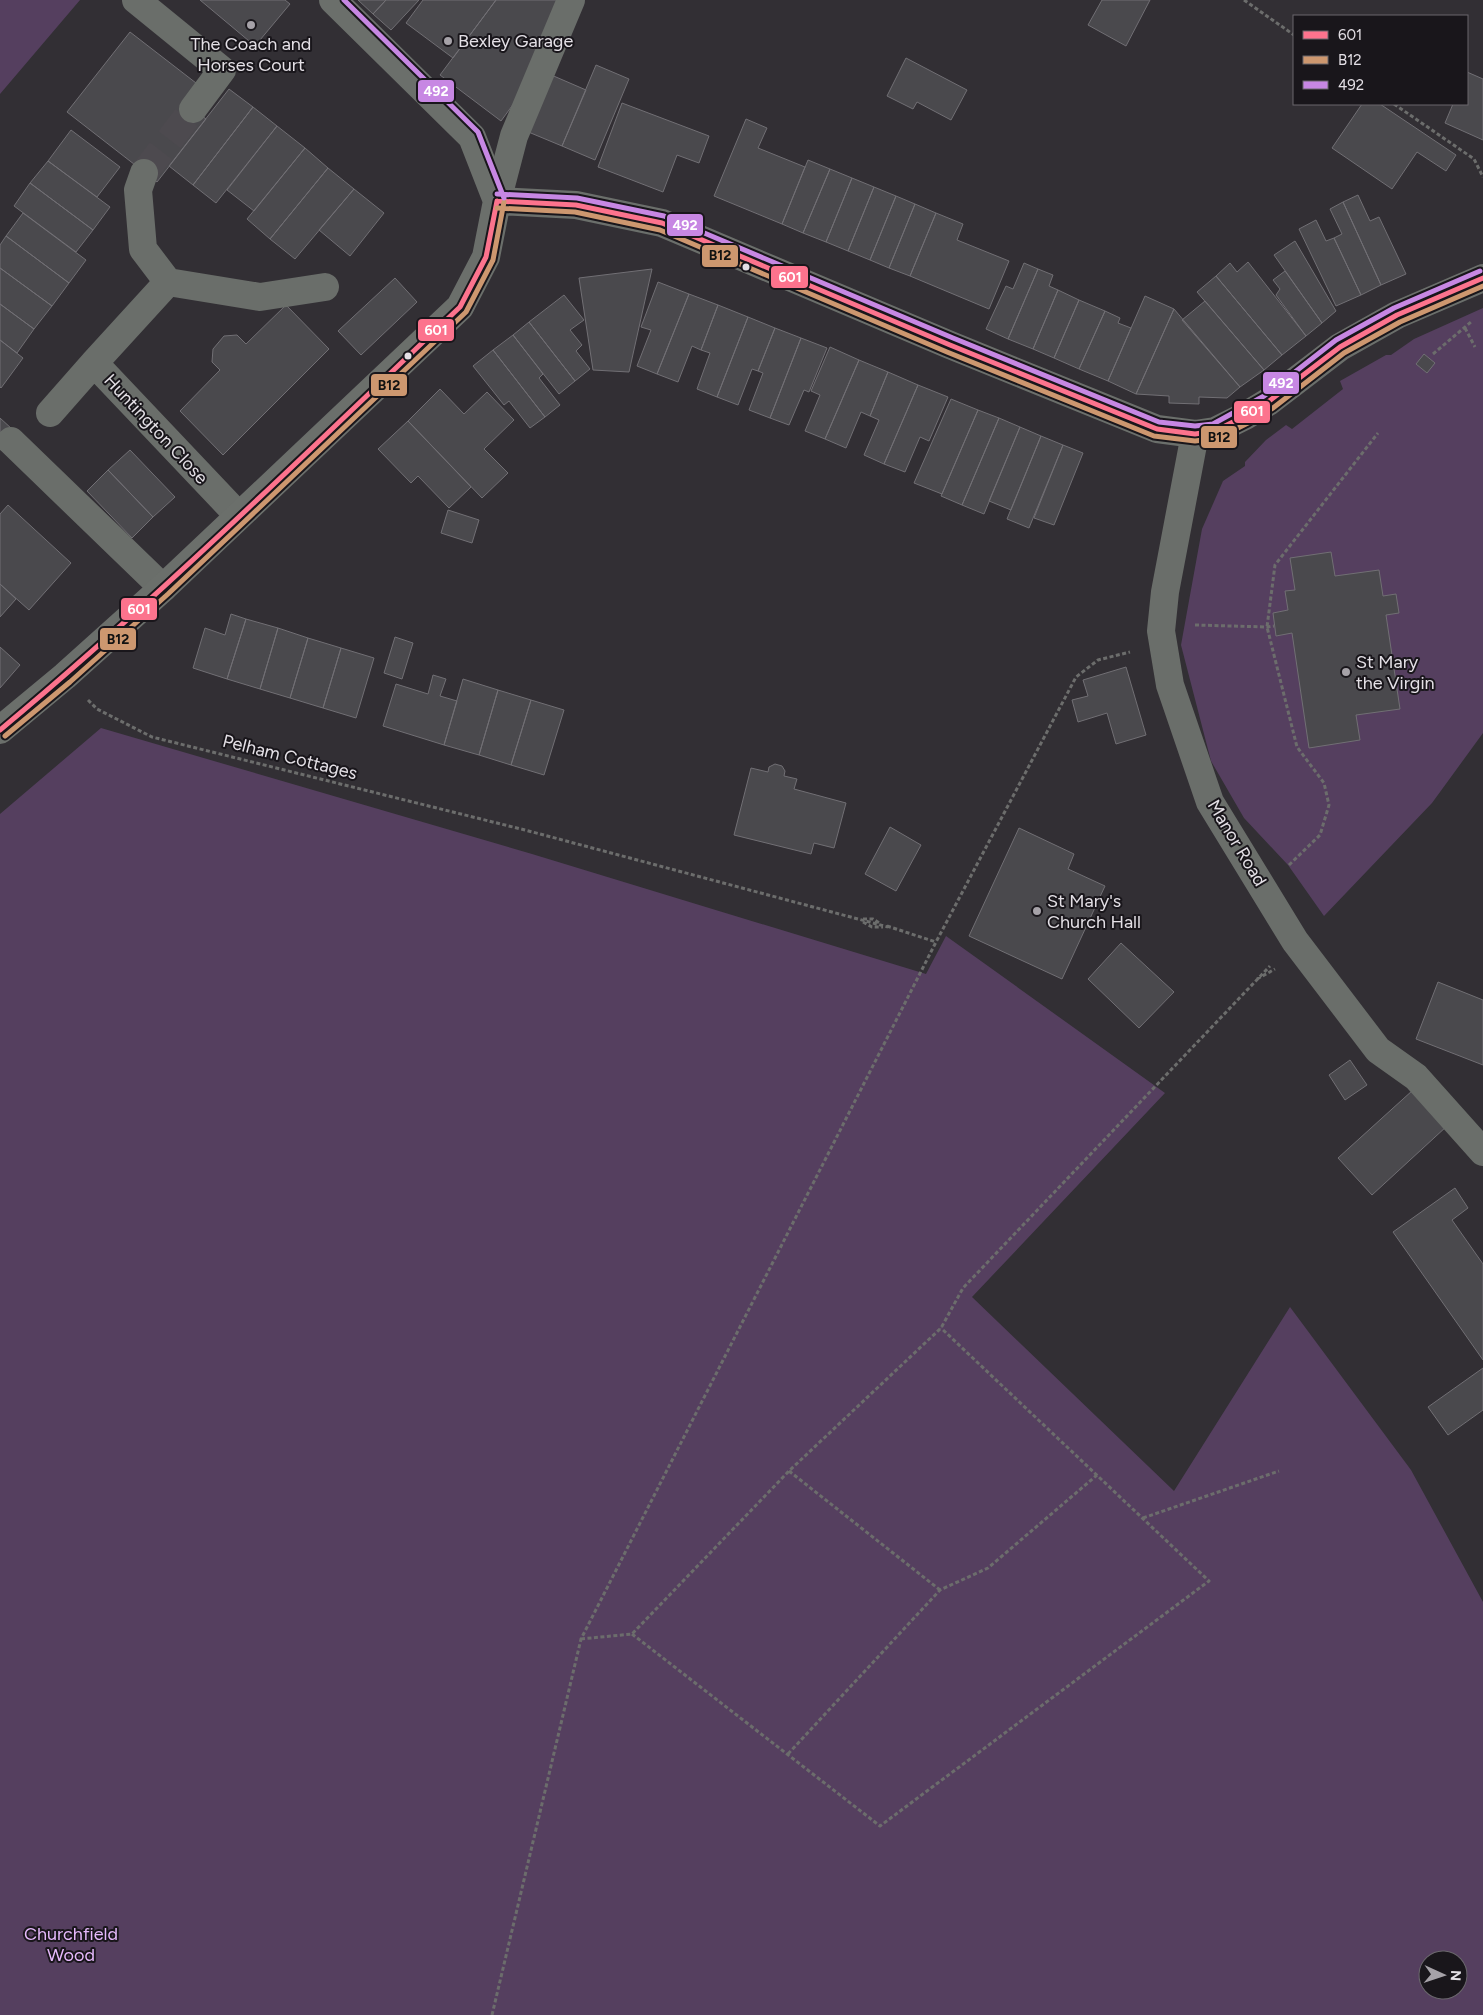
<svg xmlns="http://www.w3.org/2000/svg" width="1483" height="2015" viewBox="0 0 1483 2015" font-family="Figtree,sans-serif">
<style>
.green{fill:#553f5f;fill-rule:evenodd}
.building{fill:#4a494d;stroke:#716f74}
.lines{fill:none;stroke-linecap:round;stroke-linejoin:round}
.minor-tunnel{stroke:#4d4a4f;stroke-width:28;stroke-dasharray:28 14;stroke-linecap:butt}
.path{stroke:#6c6d6c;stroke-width:3;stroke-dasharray:4 2.5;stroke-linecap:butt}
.minor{stroke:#6a6e6a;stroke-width:28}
.major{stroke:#6b6f6b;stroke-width:28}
.bus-1-casing{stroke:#19161b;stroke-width:9}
.bus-2-casing{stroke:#19161b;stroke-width:9}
.bus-3-casing{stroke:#19161b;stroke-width:9}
.bus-1{stroke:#fc738d;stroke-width:5}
.bus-2{stroke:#cd976f;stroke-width:5}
.bus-3{stroke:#c787e3;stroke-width:5}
.poi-dot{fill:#a6a2a8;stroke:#19161b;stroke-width:2}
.bus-dot{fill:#e4e0e6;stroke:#19161b;stroke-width:2}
.labels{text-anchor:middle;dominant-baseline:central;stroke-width:4;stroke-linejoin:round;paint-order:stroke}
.poi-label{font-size:18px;fill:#e4e0e6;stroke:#19161b;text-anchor:start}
.street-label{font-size:18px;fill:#e4e0e6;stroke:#19161b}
.park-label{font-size:18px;fill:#e6b9fc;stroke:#19161b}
.line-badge{stroke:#19161b;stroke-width:2}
.badge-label{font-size:14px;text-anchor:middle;font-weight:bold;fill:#fff}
.pale-badge-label{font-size:14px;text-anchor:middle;font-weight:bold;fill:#111}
</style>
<rect width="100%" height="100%" fill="#322f34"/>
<path class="green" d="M0,0H80L0,94Z
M1483,308V733L1432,803L1324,916L1288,865L1244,818L1211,761L1181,645L1202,529L1223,481L1245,466V462L1266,440L1286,425L1292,429L1343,389L1340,381L1386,355H1391L1414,339Z
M101,728L532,854L926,974L946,936L1165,1093L972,1297L1174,1491L1290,1307L1411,1470L1483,1602V2015H0V814ZM1428,1960H1458V1990H1428Z"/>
<path class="building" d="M200,0H285L290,4L255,46Z
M358,0H386L373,14Z
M386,0H419L391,30L373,14Z
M423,0H496L453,58L406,23Z
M496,0H562L528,84L501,121L440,75Z
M1102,0H1150L1126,46L1088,25Z
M130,32L196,83L193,109L206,119L157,182L67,112Z
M906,58L967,90L951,120L917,102L913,109L887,96Z
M596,65L629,79L595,160L562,146Z
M1467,72L1483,79V140L1445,123L1453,104H1467Z
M549,74L586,90L562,146L526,131Z
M229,89L253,107L193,185L169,166Z
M622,103L709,136L699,163L677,155L663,192L598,167Z
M1362,104H1380L1456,155L1446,171L1417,152L1392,189L1332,148Z
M253,107L277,126L216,203L193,185Z
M746,119L767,128L758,148L805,167L782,224L714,196Z
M277,126L305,148L254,211L227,190Z
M71,130L120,167L97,197L48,161Z
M305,148L328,168L270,239L247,219Z
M808,160L830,169L803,233L782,224Z
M48,161L110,207L93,230L30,183Z
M328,168L354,189L295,259L270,239Z
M830,169L852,178L826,242L803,233Z
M852,178L874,187L848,251L826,242Z
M30,183L93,230L76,252L14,206Z
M874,187L896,196L870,260L848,251Z
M354,189L384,213L350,256L319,230Z
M1358,195L1370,221L1379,217L1406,274L1381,285L1343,202Z
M896,196L915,204L889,268L870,260Z
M1343,202L1381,285L1361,295L1334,238L1342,234L1330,209Z
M915,204L936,213L910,276L889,268Z
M23,213L86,260L69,283L6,236Z
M936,213L963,224L957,240L1009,261L989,309L910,276Z
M1316,220L1326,241L1334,238L1361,295L1336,306L1299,229Z
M6,236L69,283L52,306L0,268V245Z
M1295,241L1336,311L1322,323L1274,255Z
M1248,262L1306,336L1282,355L1216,276L1230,263L1237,272Z
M1024,263L1038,269L1008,339L986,329L1006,286L1013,289Z
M0,268L52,306L34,329L0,304Z
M652,269L629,372L593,370L579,278Z
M1038,269L1053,275L1049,286L1058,290L1033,349L1008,339Z
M1285,271L1322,323L1306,336L1276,295L1280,289L1273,280Z
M1216,276L1282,355L1264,370L1197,292Z
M395,278L417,302L361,355L338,331Z
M658,282L689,294L657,374L637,366L651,330L641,327Z
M1058,290L1079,300L1054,358L1033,349Z
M689,294L718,305L701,350L692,346L678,382L657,374Z
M564,295L584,320L570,330L582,345L576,351L590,369L575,381L529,322Z
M1145,296L1174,309L1136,394L1108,381Z
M1079,300L1105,311L1079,369L1054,358Z
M1205,301L1264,370L1240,387L1182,320Z
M0,304L34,329L17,353L0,340Z
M286,305L329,349L223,455L180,411L220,370L212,362L213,349L224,336L237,335L246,344Z
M718,305L748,317L717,397L697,389L710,353L701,350Z
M1174,309L1240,387L1227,398L1199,397V404L1169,403V396L1136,394Z
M1105,311L1120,318L1118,323L1131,328L1108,381L1079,369Z
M748,317L775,328L758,371L752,369L738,405L717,397Z
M529,322L575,381L559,394L513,335Z
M775,328L801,338L770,418L749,410L763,373L758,371Z
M513,335L543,374L539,378L560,405L545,417L493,350Z
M801,338L827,348L809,392L804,390L789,425L770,418Z
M0,340L23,358L1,388L0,387Z
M830,347L859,360L825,439L805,431L820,395L811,391Z
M493,350L545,417L530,428L509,401L504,405L473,366Z
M1424,354L1435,363L1427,373L1416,364Z
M859,360L888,372L870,416L861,412L846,448L825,439Z
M888,372L918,385L884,464L864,455L879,420L870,416Z
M918,385L948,397L929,441L920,437L905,472L884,464Z
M440,389L464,414L487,392L514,420L484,449L508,473L482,498L408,421Z
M951,399L978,410L942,494L914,483Z
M978,410L999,418L962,505L941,496Z
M0,418L12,429L0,441Z
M999,418L1020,427L984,514L962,505Z
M408,421L471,487L449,508L418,476L411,483L378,449Z
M1020,427L1041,436L1011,510L989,501Z
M1041,436L1063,445L1029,528L1007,519Z
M1063,445L1083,453L1054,525L1034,518Z
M130,450L175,497L153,517L108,470Z
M108,470L153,517L132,538L87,491Z
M8,505L71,563L29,610L0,584V514Z
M448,510L479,520L472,543L441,533Z
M1331,552L1335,576L1379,570L1383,596L1396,594L1399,613L1386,615L1400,709L1356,715L1360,740L1309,748L1292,633L1276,636L1273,613L1288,610L1285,591L1295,590L1290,558Z
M0,584L16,599L0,617Z
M231,614L246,619L227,679L193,668L205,628L225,635Z
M246,619L278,628L260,689L227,679Z
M278,628L308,638L290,698L260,689Z
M395,637L413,643L402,679L384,673Z
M308,638L341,648L323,708L290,698Z
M0,647L20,665L0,688Z
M341,648L374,658L356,718L323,708Z
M1126,667L1146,735L1116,744L1107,713L1078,722L1072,700L1088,696L1083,680Z
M433,675L446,679L440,696L457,701L444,745L383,726L396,684L428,694Z
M463,679L498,690L479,755L444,745Z
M498,690L531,700L511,765L479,755Z
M531,700L564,710L544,775L511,765Z
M775,764L782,766L785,771L784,776L797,779L794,789L846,803L834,848L814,843L811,854L734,835L751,768L768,772L769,767Z
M890,827L921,845L896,891L865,874Z
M1019,828L1074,854L1068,869L1105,886L1062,979L969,936Z
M1121,943L1174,992L1139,1028L1088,979Z
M1438,982L1483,1000V1065L1416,1039Z
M1350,1060L1367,1085L1345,1100L1329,1075Z
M1413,1090L1447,1126L1372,1195L1338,1158Z
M1455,1188L1468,1208L1452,1220L1483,1264V1360L1393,1232Z
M1483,1368V1410L1448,1435L1428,1407Z"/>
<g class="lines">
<path class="minor-tunnel" d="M144,173L193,109"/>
<path class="path" d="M1244,0L1294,35
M1394,104L1474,159L1483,177
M1465,328L1475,347
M1433,354L1471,322
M1195,625L1267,627L1274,626
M88,700L97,709L152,737L525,830L888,927
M1289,865L1320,835L1329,805L1324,783L1297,747L1267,627L1275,565L1378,433
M863,919H873L881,924
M863,922L872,927H883
M887,926L936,942
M1257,979L1275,969
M789,1471L940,1590
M1143,1518L1279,1471
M632,1634L880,1826L1209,1581L941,1328
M581,1639L632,1634L789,1471L941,1328L963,1288L1270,966
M788,1754L940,1590L988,1568L1097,1475
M492,2015L581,1639L936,942L1076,677L1098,660L1130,652"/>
<path class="minor" d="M136,0L222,70L193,109
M144,173L138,190L143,249L168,282
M497,201L514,136L571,0
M50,413L94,363
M1195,434L1165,592L1161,631L1170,685L1210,802L1295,941L1378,1050L1416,1077L1483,1152
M11,441L163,588
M238,515L94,363L168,282L260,297L325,287"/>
<path class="major" d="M333,0L472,137L497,201
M497,201L576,205L662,223L950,345L1157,429L1195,434L1215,431L1245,416L1268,402L1340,347L1397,315L1483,278
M0,730L65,676L163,588L460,307L486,257L497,201"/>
<defs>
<path id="bus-1" d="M497,201L576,205L662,223L950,345L1157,429L1195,434L1215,431L1245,416L1268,402L1340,347L1397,315L1483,278
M0,730C160,597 309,450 460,307L486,257L497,201"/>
<path id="bus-2" d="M497,208L575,212L660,230L947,352L1154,436L1195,441L1218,438L1248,423L1273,408L1344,353L1400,322L1483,286
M5,736L70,682L168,594L466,312L493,260L504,202"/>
<path id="bus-3" d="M344,0L478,132L504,198
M497,194L577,198L664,216L953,338L1159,422L1195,426L1213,424L1264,396L1336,340L1394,308L1480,271"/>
</defs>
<use href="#bus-1" class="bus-1-casing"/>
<use href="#bus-2" class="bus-2-casing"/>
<use href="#bus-3" class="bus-3-casing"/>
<use href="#bus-1" class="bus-1"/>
<use href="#bus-2" class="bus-2"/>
<use href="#bus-3" class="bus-3"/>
</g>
<g class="poi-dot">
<circle cx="251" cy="25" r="5"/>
<circle cx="448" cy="41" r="5"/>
<circle cx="1346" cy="672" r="5"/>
<circle cx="1037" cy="911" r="5"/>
</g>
<g class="bus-dot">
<circle cx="746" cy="267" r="4.5"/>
<circle cx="408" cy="356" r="4.5"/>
</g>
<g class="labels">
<g class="poi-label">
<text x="458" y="41">Bexley Garage</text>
<text x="251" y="44" text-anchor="middle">The Coach and<tspan x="251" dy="21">Horses Court</tspan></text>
<text x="1356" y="662">St Mary<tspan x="1356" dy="21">the Virgin</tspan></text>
<text x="1047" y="901">St Mary's<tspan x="1047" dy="21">Church Hall</tspan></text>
</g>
<g class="street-label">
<text transform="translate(156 429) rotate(47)">Huntington Close</text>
<text transform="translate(290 757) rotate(14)">Pelham Cottages</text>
<text transform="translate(1237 843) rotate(59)">Manor Road</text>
</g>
<g class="park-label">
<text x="71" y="1934">Churchfield<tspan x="71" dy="21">Wood</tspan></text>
</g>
</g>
<g class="line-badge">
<rect x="417" y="79" width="38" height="24" rx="5" fill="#c787e3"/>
<rect x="666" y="213" width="38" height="24" rx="5" fill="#c787e3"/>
<rect x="701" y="244" width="38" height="24" rx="5" fill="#cd976f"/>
<rect x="770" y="265" width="39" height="24" rx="5" fill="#fc738d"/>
<rect x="417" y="318" width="38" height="24" rx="5" fill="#fc738d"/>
<rect x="1262" y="371" width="38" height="24" rx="5" fill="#c787e3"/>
<rect x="370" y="373" width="38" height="24" rx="5" fill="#cd976f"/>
<rect x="1233" y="400" width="38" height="24" rx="5" fill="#fc738d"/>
<rect x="1200" y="425" width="38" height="24" rx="5" fill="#cd976f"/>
<rect x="120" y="597" width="38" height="24" rx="5" fill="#fc738d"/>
<rect x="99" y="627" width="38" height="24" rx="5" fill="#cd976f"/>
</g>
<g class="badge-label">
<text x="436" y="96">492</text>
<text x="685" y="230">492</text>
<text x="790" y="282">601</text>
<text x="436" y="335">601</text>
<text x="1281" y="388">492</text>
<text x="1252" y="416">601</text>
<text x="139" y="614">601</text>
</g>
<g class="pale-badge-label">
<text x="720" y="260">B12</text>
<text x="389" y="390">B12</text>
<text x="1219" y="442">B12</text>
<text x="118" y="644">B12</text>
</g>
<rect x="1293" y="15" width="175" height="90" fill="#19161b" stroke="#6a676c"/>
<rect x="1303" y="31" width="25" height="8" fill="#fc738d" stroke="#6a676c"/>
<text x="1338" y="40" font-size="15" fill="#e4e0e6">601</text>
<rect x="1303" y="56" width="25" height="8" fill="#cd976f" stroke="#6a676c"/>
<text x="1338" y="65" font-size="15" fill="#e4e0e6">B12</text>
<rect x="1303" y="81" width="25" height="8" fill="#c787e3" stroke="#6a676c"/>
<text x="1338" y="90" font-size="15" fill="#e4e0e6">492</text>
<g transform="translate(1443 1975) rotate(93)"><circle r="24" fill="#19161b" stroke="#6a676c"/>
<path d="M0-4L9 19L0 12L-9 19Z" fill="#a6a2a8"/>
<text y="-8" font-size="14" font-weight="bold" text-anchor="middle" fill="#e4e0e6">N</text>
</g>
</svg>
